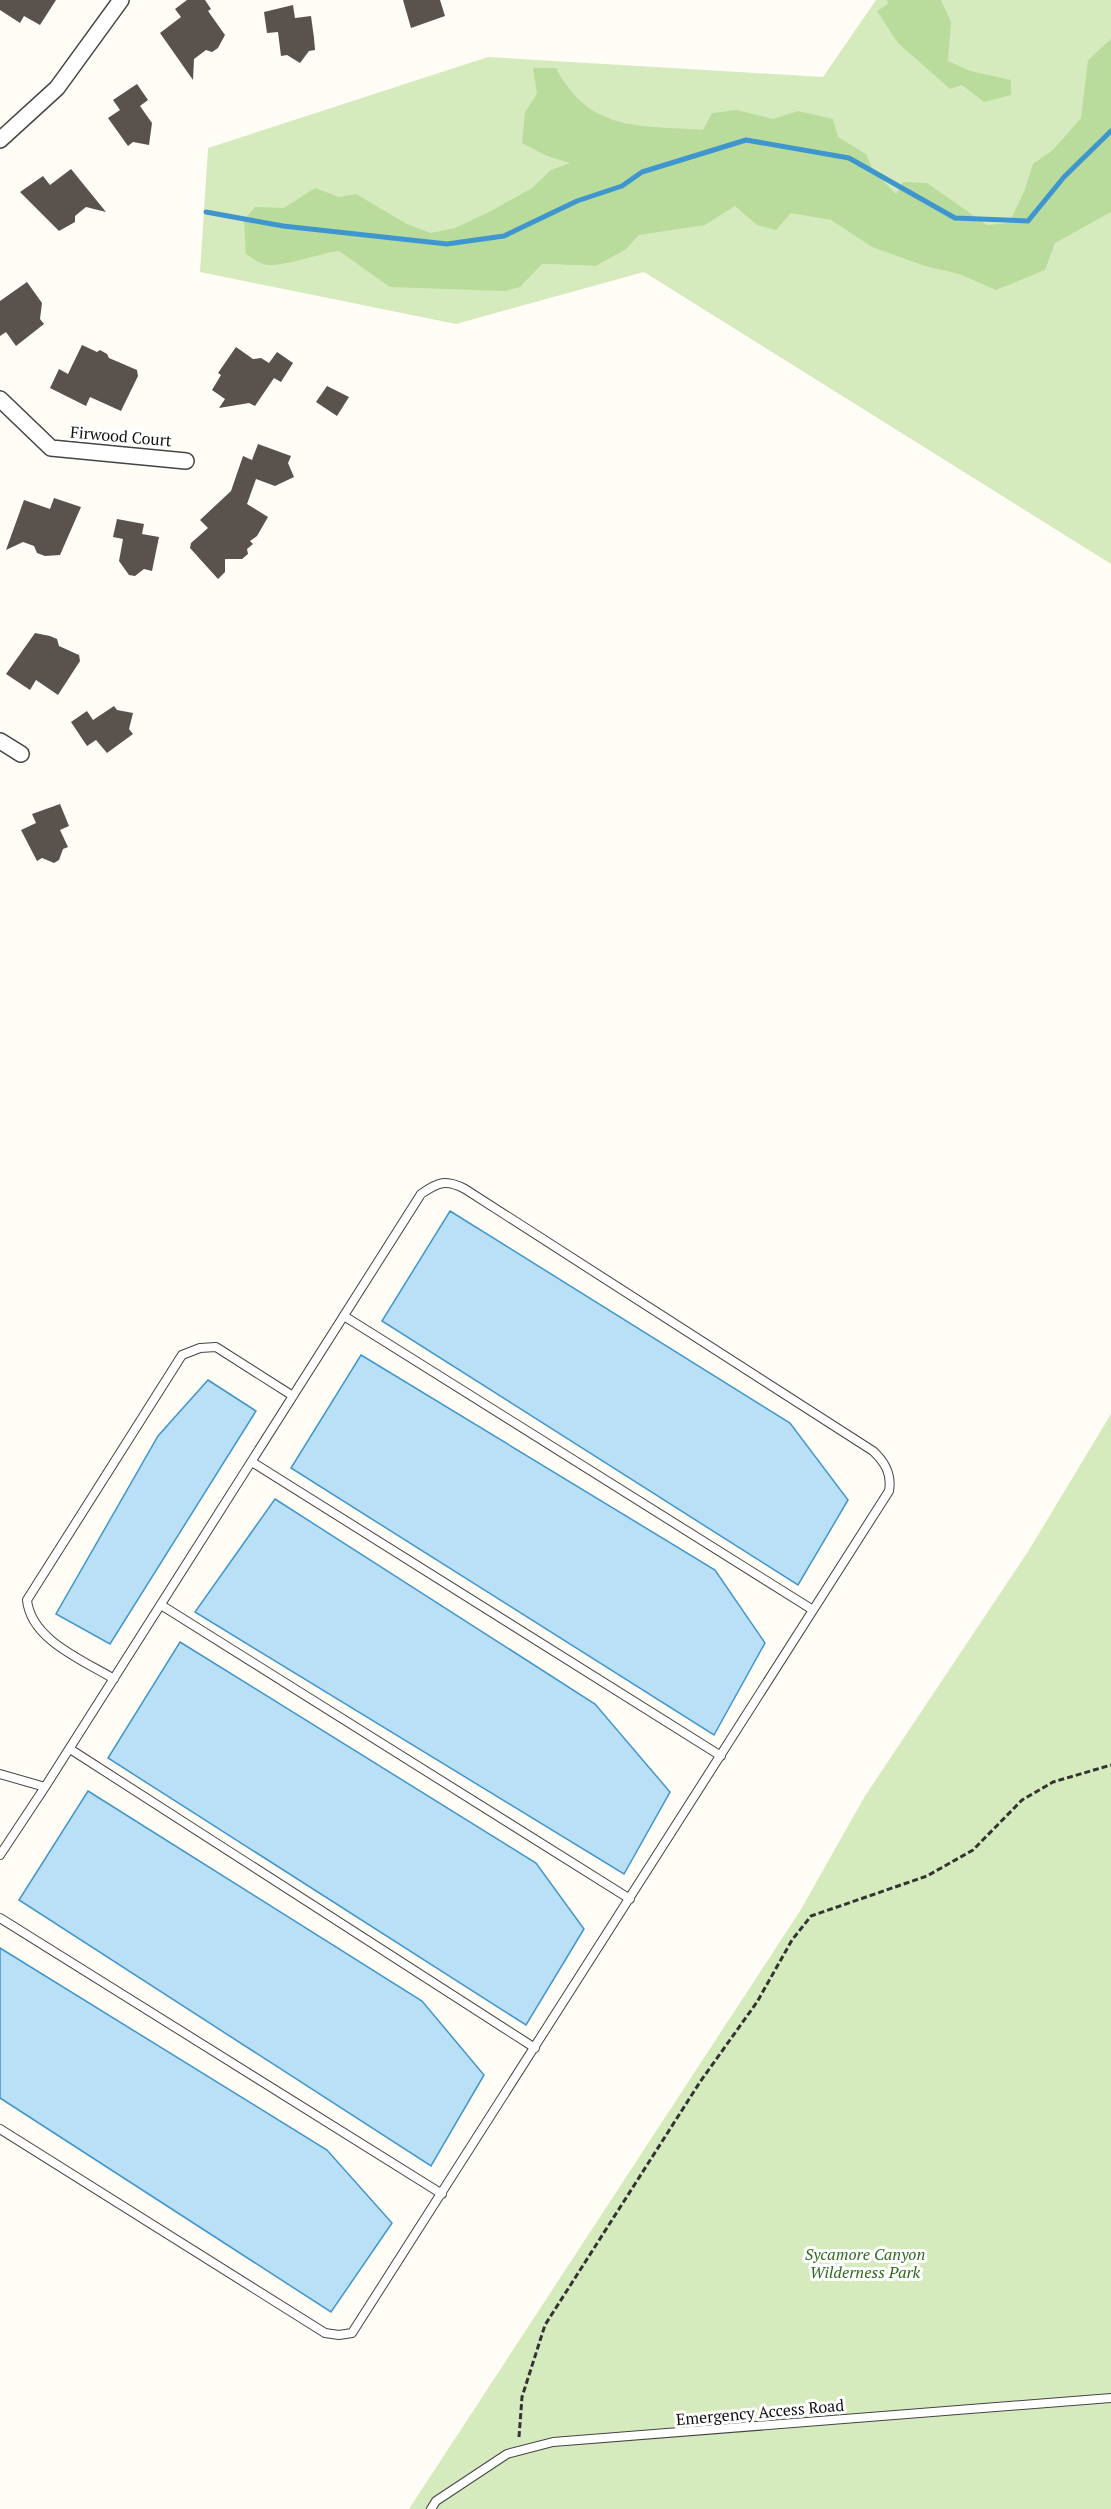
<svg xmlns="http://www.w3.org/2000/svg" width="1111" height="2509" viewBox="0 0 1111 2509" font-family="'PT Serif',serif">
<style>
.green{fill:#d5ebbd;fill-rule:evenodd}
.forest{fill:#b9dc9c}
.water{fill:#b9e0f7;stroke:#3f96cf;stroke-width:1.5}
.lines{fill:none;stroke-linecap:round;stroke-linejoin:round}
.stream{stroke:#3f96cf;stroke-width:5}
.building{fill:#5a524d}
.lane-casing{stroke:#444;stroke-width:10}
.street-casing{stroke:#444;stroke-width:18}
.path{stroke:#333;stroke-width:3;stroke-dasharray:6 3;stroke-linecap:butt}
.lane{stroke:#fff;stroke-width:8}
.street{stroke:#fff;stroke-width:15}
.labels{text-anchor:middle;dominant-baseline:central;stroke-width:6;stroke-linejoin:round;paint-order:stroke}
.street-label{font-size:16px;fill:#111;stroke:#fff}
.park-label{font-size:16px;font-style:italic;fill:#2f6b1f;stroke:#fff}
</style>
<rect width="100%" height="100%" fill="#fffdf5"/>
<path class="green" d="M876,0H1111V564L644,272L456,324L200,272L208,148L488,57L823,77ZM616,255L596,266L542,264Z
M1111,1414V2509H409L800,1911L865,1796L1029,1550Z"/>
<path class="forest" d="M887,0H941L951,22L948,61L970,71L1011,80V95L984,102L962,85L950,89L898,43L877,11L888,4Z
M1111,39V212L1055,243L1045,270L996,290L959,274L925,266L872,247L831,220L791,213L776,230L757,225L735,206L705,225L639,235L625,250L596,266L542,264L520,287L505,291L390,287L339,251C319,253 280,269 263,264C257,262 251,257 246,254L244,220L255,207L284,208L315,188L339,197L356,194L407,224L431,233L455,228L491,211L532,188L551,170L570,163L547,156L522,143L525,112L537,94L533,68H556C590,133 640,125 703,130L712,113L737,110L773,119L798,111L833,119L838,137L866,154L873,170L896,194L903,182L927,183L987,225L1009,223L1024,192L1033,164L1053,150L1081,118L1088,60Z"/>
<path class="water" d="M450,1211L790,1423L848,1500L798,1585L382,1321Z
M361,1355L715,1570L765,1643L714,1735L291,1468Z
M208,1380L256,1411L110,1644L56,1614L158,1436Z
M275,1499L595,1704L670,1792L624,1874L195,1612Z
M180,1642L536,1863L584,1929L526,2025L108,1758Z
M88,1791L422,2001L484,2075L431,2166L19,1900Z
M0,1948L327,2150L392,2223L331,2312L0,2098Z"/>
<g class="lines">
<path class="stream" d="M206,212L283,226L447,244L504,236L577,201L622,186L642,172L746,140L849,158L955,218L1028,221L1064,177L1111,131"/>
</g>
<path class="building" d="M0,0H56L40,25L24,16L20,23L0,10Z
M187,0H205L211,9L208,11L225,35L218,48L212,52L206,50L194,59L193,80L160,33L181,17L175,9Z
M403,0H440L445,16L411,28Z
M293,5L295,18L311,16L314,38L315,50L309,51L300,63L287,55L281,56L278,32L267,33L264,12Z
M137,84L148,100L140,106L152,123L149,145L133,142L128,146L108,118L120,110L113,100Z
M71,169L106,212L86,207L75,216V222L59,231L20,192L43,176L50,185Z
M27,282L42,303L40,319L44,324L16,346L6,332L0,336V301Z
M82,345L97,352L100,350L107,354L109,358L137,370L138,376L121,411L90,397L86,406L50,388L59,369L68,374Z
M236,347L253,359L261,358L269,363L277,352L293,363L281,382L274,378L255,406L249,403L219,408L225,399L212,390L221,375L218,373Z
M327,386L349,397L337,416L316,402Z
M258,444L291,456L288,463L294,477L275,486L256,479L247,504L268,517L257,536L250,541L253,544L247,549L248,554L242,559H225V572L218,579L190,548L191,543L208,528L200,520L231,491L243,456L252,460Z
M54,498L81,507L60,555L45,556L37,553L34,546L23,542L6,550L24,500L50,509Z
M117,519L144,524L142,534L159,537L152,571L144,569L135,576L129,575L119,561L123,539L113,537Z
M35,633L50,636L57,639L59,646L79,655L80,661L58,695L36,680L30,690L6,674Z
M114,706L117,710L133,713L129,729L133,734L107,753L96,740L87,746L71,722L87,711L93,720Z
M60,804L69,826L60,830L68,847L63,849L59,860L54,863L42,858L37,861L21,830L36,823L32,814Z"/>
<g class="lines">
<defs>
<path id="lane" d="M344,1316L813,1610
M252,1462L721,1756
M161,1605L630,1899
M114,1679C83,1660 31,1640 27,1600L182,1355L200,1348L216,1347L293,1396
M70,1749L535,2048
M0,1774L45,1787L0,1855
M0,1918L442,2194
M0,2129L325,2333L339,2335L352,2333L889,1491C892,1474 885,1462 873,1451L465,1189C446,1179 438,1182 421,1194L45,1787
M431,2509L436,2501L507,2454L553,2442L1111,2398"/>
<path id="street" d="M0,140L57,88L121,0
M0,399L51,448L186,461
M0,741L21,754"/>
</defs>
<use href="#lane" class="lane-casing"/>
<use href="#street" class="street-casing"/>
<path class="path" d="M519,2437L522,2397L545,2325L700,2082L757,2002L792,1940L811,1916L927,1876L973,1850L1022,1800L1053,1782L1111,1765"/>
<use href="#lane" class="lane"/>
<use href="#street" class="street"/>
</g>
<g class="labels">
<g class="street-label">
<text transform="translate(121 436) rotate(5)">Firwood Court</text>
<text transform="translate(760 2412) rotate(-5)">Emergency Access Road</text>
</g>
<g class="park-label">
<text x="865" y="2254">Sycamore Canyon<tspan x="865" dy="18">Wilderness Park</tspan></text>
</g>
</g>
</svg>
